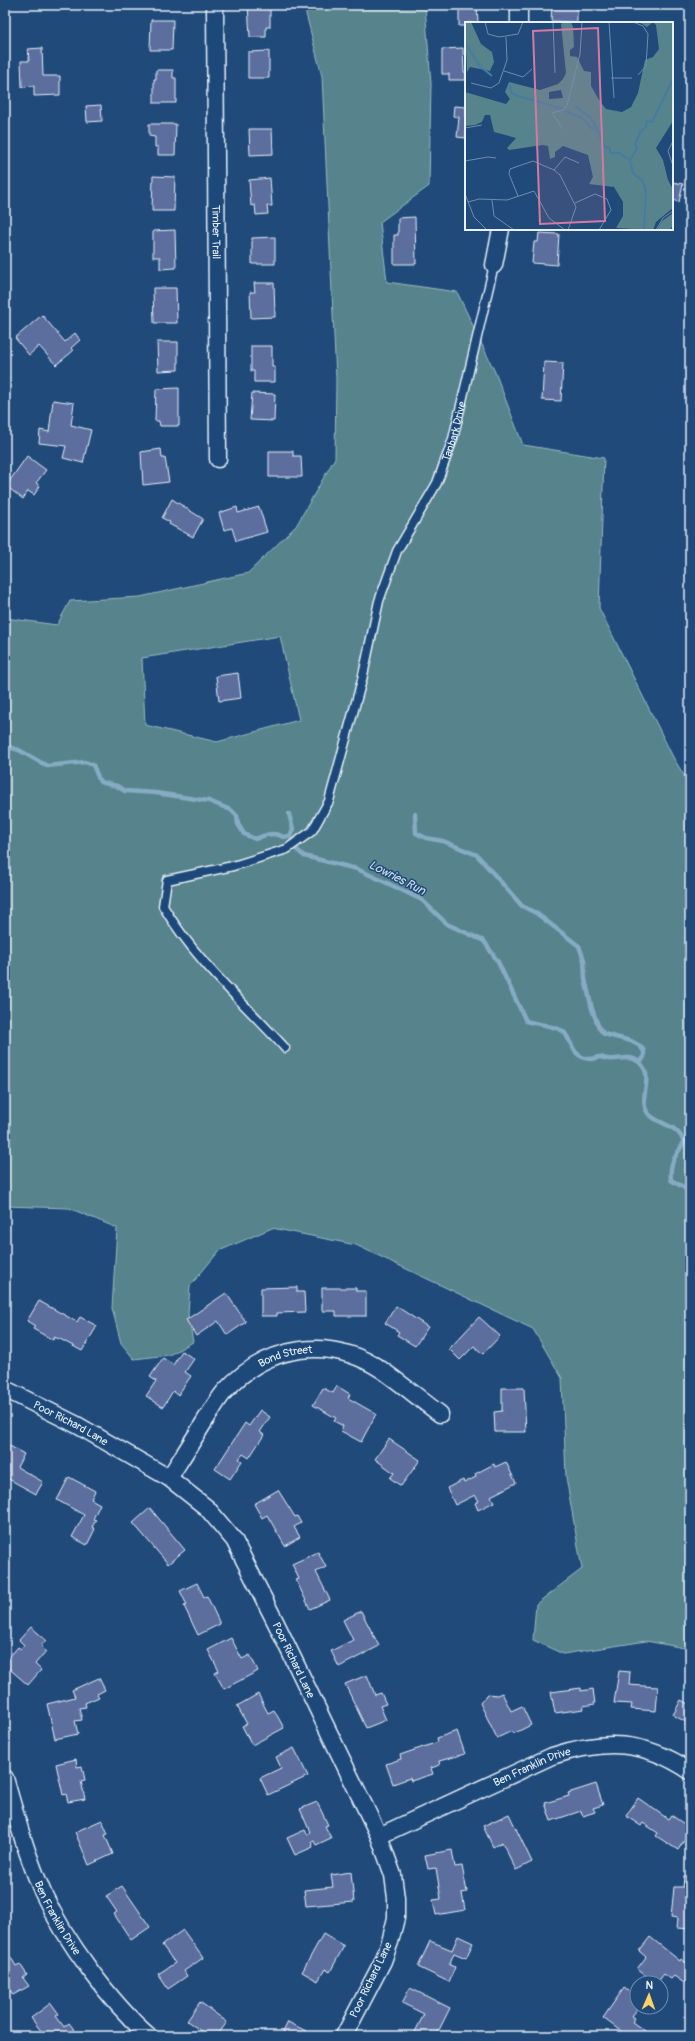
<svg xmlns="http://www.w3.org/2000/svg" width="695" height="2041" viewBox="0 0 695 2041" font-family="Pangolin,sans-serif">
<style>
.green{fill:#56838c;stroke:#9fbac2;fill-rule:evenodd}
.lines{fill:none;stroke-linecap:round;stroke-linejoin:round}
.stream{stroke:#86abc3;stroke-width:4.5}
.building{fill:#5c6e9d;stroke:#e8f1f8}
.lane-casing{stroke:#e8f1f8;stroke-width:11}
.street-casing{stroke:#e8f1f8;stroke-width:19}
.lane{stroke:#1f4a7a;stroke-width:8}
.street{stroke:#1f4a7a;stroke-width:16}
.labels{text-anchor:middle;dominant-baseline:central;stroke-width:3;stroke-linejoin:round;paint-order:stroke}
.street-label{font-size:11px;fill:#e8f1f8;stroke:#1f4a7a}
.water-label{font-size:12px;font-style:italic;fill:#d0e0eb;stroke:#1f4a7a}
.inset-river{fill:none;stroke:#457d9f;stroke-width:2}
.inset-road{fill:none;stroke:#6f8dac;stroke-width:1}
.view{fill:#d37aa2;fill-opacity:0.15;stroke:#d37aa2;stroke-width:2}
.inset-edge{fill:none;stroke:#e8f1f8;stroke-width:2}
</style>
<rect width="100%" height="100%" fill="#1f4a7a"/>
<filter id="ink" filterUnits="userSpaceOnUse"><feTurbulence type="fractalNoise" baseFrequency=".025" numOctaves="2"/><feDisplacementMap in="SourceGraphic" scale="8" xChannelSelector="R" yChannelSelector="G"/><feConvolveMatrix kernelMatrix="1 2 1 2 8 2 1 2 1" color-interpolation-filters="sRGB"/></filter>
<g filter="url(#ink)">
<path class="green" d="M306,5H425L431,84L429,186L380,222L387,282L457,292L495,372L523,445L604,458L599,608L674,759L690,785V1649L646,1641L563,1654L533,1640L536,1604L582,1569L566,1477L562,1378L533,1329L356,1245L272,1228L219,1251L190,1286L188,1314L193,1342L169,1355L134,1359L121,1343L112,1308L117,1228L69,1208L5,1206V618L57,625L70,601L140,597L248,573L296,526L335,458L336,379L322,76L306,14ZM280,636L299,720L217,742L145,725L142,658Z"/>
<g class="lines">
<path class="stream" d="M5,746L19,750L47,766L85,762L93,765L100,782L117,786L125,791L156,793L209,801L231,810L237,816L238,824L244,834L255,839C265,835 274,831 283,837L290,836
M289,814L293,829L290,836
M415,814L416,833L426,838L443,841L477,855L522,906L536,913L579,946L584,960L585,979L592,1009L599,1028L604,1034L631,1041L640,1046L644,1051V1057L640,1063
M290,836L295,848L304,856L357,869L385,882L422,900L447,924L484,941L498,962L526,1021C535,1024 558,1026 564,1032C572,1041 572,1058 590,1059C593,1059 596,1058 599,1057C603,1057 605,1059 608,1059C619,1061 630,1053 640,1063C655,1077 638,1096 647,1112C656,1125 676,1122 684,1142C676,1157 669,1161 671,1180L690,1191"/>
</g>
<path class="building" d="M248,5H270V27H266V37H250Z
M459,5H477L478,23H466V26H459Z
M552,5H577V22L551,21Z
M151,20H173L172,50H150Z
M42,48L43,76H60V95L34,96V86L22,87L21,61H29L28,49Z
M463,48L464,72H466V80H449V74H442V49Z
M269,51V78H248V52Z
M156,70H173V78H176V103H154V79H156Z
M101,105L102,121L87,122L86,106Z
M454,106L466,107V138L457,137L459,117L453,116Z
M149,124H176L175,155H158V147H155V137L149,136Z
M249,129H272L273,154L250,155Z
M153,176L175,177L174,211H152Z
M270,178L272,206H267L268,214L256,215L255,205L251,206L249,180Z
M672,182L683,184L679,202L672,200Z
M415,217L416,264H394V235H398V218Z
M175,230L176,268L160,269V257H153V231Z
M539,233L559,234L557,265L532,263L534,242H538Z
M275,237V264H252V238Z
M254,283H274L275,317L251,318L250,292H255Z
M153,288H176L177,323H154Z
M42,315L65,342L75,333L80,340L71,348L73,351L56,365L39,346L29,355L15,338Z
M157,342H178V370L158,371Z
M251,346H272V367H275V382H254V371H251Z
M544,362L563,363L561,401L542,400Z
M179,388V426H160L159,421H155L156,389Z
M252,393L275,394L274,421L250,420Z
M53,400L74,403L71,425L91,430L83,463L63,458L66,446L39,443L40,430L49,432Z
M161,449L162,458H165L169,482L143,485L141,452Z
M269,451H293V456H301L302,477H269Z
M27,456L46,470L36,483L40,486L34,495L28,491L23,499L6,486Z
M172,499L203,519L193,537L169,524L170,522L162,518Z
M237,507L238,513L259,507L267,532L236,541L232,528L224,530L219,513Z
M238,673L241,698L219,701L216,676Z
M297,1287V1292H304L305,1312L277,1313V1316H261V1288Z
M322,1288H356V1291H366V1316H336V1311H322Z
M226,1293L246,1322L227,1335L218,1321L196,1336L186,1320Z
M39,1301L77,1322L80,1317L97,1326L82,1351L62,1340L54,1337L53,1340L33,1329L35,1326L27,1321Z
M396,1306L428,1327L415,1346L397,1335L399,1332L385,1323Z
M479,1317L500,1336L483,1354L474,1346L460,1360L449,1349Z
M182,1351L194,1359L185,1372L191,1376L178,1395L173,1391L163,1407L146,1396L156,1381L150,1377L163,1358L173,1365Z
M337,1386L350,1394L348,1398L376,1414L361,1442L341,1431L343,1426L334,1421L336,1418L313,1405L323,1388L333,1393Z
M502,1388H524L526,1432H495L494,1412L502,1411Z
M260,1410L270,1417L260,1432L264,1435L249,1458L243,1454L239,1459L242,1461L230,1479L215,1469L245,1423L249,1426Z
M389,1439L420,1460L401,1486L390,1478L394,1473L375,1459Z
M8,1445L24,1454L17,1467L43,1482L36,1494L5,1477V1449Z
M506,1462L516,1483L491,1496L494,1502L478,1510L475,1503L479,1501L475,1495L455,1505L447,1488L463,1480L464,1483L476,1477L475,1474L494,1464L495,1467Z
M69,1477L95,1491L91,1499L100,1504L93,1519L96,1520L92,1527L95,1529L87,1545L72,1537L84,1515L57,1500Z
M278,1490L295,1517L297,1516L301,1523L294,1527L300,1537L285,1546L267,1515L262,1518L254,1504Z
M150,1508L185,1550L168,1564L133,1523Z
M318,1552L326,1567L316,1572L330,1600L310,1609L296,1580L299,1579L292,1564Z
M197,1583L204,1597L207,1596L220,1624L198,1635L184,1606L187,1605L180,1591Z
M361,1611L379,1646L339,1667L331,1651L353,1640L343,1620Z
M31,1627L46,1640L41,1646L46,1651L35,1664L41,1670L28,1685L5,1665V1662L18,1647L21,1649L24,1645L19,1640Z
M231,1638L242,1659L250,1655L258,1671L224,1689L215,1673L219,1671L208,1650Z
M619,1671L630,1672L629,1685L658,1687L656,1711L631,1709L632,1704L614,1703Z
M367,1675L375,1695L381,1693L386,1704L380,1706L386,1720L366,1728L345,1684Z
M99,1678L105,1690L97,1694L99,1697L85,1703L86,1707L79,1708L82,1720L75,1721L78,1734L55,1739L47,1704L75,1697L72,1690Z
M581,1688V1691L593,1689L595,1704L583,1706L584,1709L555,1713L551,1692Z
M502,1693L511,1711L522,1706L531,1725L513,1734L512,1731L497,1738L480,1703L488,1694L497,1695Z
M258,1694L268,1713L274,1710L284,1728L252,1745L242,1726L247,1724L237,1706Z
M681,1700L690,1705V1728L685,1725L686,1722L673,1715Z
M457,1731L465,1754L439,1761L440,1765L431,1768L433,1774L411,1781L410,1778L393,1784L386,1764L401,1759L400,1755L438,1742L437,1738Z
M294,1748L308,1776L268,1795L260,1778L281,1768L276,1757Z
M76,1759L77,1767L82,1766L85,1780L81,1781L85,1799L68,1802L66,1794L63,1795L56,1764Z
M596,1784L603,1805L593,1808L595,1812L583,1816L581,1811L551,1821L545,1803L569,1796L568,1793Z
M638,1798L668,1819L671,1815L690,1828V1831L678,1850L656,1836L658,1833L643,1823L641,1826L626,1816Z
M317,1802L328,1825L325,1826L331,1838L316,1845L314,1841L311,1842L313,1847L295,1855L287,1838L305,1830L307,1834L310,1832L300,1809Z
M509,1814L532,1862L516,1870L502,1842L493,1847L483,1826Z
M102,1820L108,1834L105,1835L113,1854L89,1865L75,1832Z
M452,1850L455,1867L462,1866L467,1892L462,1893L465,1910L436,1915L433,1900L441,1899L436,1868L428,1869L425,1855Z
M351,1872L354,1902L306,1906L304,1890L333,1887L331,1875Z
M684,1876L690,1877V1929L677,1928L678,1918L671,1917L674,1887H683Z
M122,1886L150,1927L131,1940L114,1914L117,1912L106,1896Z
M183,1930L203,1958L184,1971L187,1976L168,1989L158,1974L175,1963L162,1945Z
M323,1934L344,1946L330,1972L325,1969L318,1981L302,1972Z
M458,1936L473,1943L466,1958L454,1953L449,1965L455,1967L449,1982L418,1967L430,1941L452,1950Z
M650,1937L680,1961L681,1959L690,1965V1976L684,1983L674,1976L671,1979L664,1974L657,1983H655L637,1969L646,1957L639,1951Z
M7,1951L16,1966L20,1964L27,1975L23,1978L29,1986L13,1995L5,1982V1952Z
M410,1988L450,2008L436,2036H413L424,2014L402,2003Z
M624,1988L637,1997V2007H639L632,2016L635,2018L632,2022L645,2031L642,2036H619L622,2032L603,2018Z
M200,2002L227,2022L217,2036H208L187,2021Z
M51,2003L59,2014L56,2016L64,2027L69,2023L76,2032L71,2036H45L31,2018Z
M288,2022L306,2031L303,2036H281Z"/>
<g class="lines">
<defs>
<g id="lane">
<path id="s1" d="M285,1048C243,1002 195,960 163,906L167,880L233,866L287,849L312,831L329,801L362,680L379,601L397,551L437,483L453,439L494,265"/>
</g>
<g id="street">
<path id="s2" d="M215,5L218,459"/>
<path d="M519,23V5"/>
<path d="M494,265L501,229"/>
<path id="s3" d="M5,1389L77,1425L169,1478L207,1508L234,1540L276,1623L379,1836L393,1875L396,1898V1918L390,1942L383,1961L344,2036"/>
<path id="s4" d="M169,1478C181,1459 194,1439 206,1419C212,1410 218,1399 225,1391C267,1345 329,1335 382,1370C402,1384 421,1400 440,1414"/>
<path id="s5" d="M5,1778C16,1817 27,1856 43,1893C65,1940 110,2002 149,2036"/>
<path id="s6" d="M379,1836L552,1756C604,1739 644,1740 690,1771"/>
</g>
</defs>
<use href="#lane" class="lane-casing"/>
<use href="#street" class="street-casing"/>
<use href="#lane" class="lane"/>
<use href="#street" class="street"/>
</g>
</g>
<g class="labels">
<g class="street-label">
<text stroke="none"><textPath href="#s2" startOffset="227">Timber Trail</textPath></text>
<text stroke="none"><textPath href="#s1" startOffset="796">Tanbark Drive</textPath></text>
<text stroke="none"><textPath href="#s4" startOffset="175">Bond Street</textPath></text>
<text stroke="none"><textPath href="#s3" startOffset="74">Poor Richard Lane</textPath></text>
<text stroke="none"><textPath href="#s3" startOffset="411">Poor Richard Lane</textPath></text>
<text stroke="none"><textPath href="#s6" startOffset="168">Ben Franklin Drive</textPath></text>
<text stroke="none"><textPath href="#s5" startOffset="150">Ben Franklin Drive</textPath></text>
<text transform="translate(371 1980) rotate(-64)">Poor Richard Lane</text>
</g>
<g class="water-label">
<text transform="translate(397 878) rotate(27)">Lowries Run</text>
</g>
</g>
<g transform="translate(465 22)">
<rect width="208" height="208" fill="#1f4a7a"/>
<path d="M0,0H6L16,22L27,30L29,40L25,49L5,45L2,50ZM98,0H106L108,5L109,25L105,28V34L112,35L119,49L126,50V64L134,78L141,87L157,90L166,85L173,71L180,38L188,35L194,27L191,3L188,0L182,5L174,0H208V99L191,126L198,138L203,158L208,167V186L191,200L188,208L151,206L158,194V180L149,165L124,162L128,155L123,133L98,124L90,130V135L85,137L83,124L78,123L44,128L42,126L51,116L29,110L25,93H20L17,100L10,103L0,104V70L41,82L45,77L40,70L44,60L75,68L93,62L98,57L101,51L96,2ZM96,68L98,76L84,77V70ZM208,191V203L205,208H192L197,199Z" fill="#56838c" fill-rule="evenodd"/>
<path class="inset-river" d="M0,21L15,44L27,54M45,63L46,70L50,73L98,87M110,84L126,96L132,107M100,89L117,96L126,106L132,107L139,124L145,127V131H154L165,138L168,151L178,159L181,171L179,208M166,137L172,126L170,122L176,109L181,105L182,99L187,100L208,57"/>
<path class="inset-road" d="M20,0L23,12L34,15L53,12L58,0M88,0L90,51M144,0L149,76M168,0L178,4L183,12L181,44L173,53M39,49L58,55L67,47M146,56H167M6,61L26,66L34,61L42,38L41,15M0,106L17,103M98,107L87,91L98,88L102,83L115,32L117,0M208,119L203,129L208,144M0,139L23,135L31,136M89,148L100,135L114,141M0,172L9,195L22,208M53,174L44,152L45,147L68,139L89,148L95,153L111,185L103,208M27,178L29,194L49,208M3,180L14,177L42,178L69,169L84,196L100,208M110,181L130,172L142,177L146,188L134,208M191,208L198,196L208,189"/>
<path class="view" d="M133,6L140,199L75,202L68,9Z"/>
<rect width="208" height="208" class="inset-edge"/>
</g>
<rect width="695" height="2041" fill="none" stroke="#1f4a7a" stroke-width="20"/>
<rect x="10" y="10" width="675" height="2021" fill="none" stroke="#e8f1f8" stroke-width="1.5" filter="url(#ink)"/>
<g transform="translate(649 1995) rotate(2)"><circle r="19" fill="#1f4a7a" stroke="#6f8dac"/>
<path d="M0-3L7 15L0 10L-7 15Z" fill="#ffd166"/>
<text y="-6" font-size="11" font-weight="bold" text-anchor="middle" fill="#e8f1f8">N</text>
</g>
</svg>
